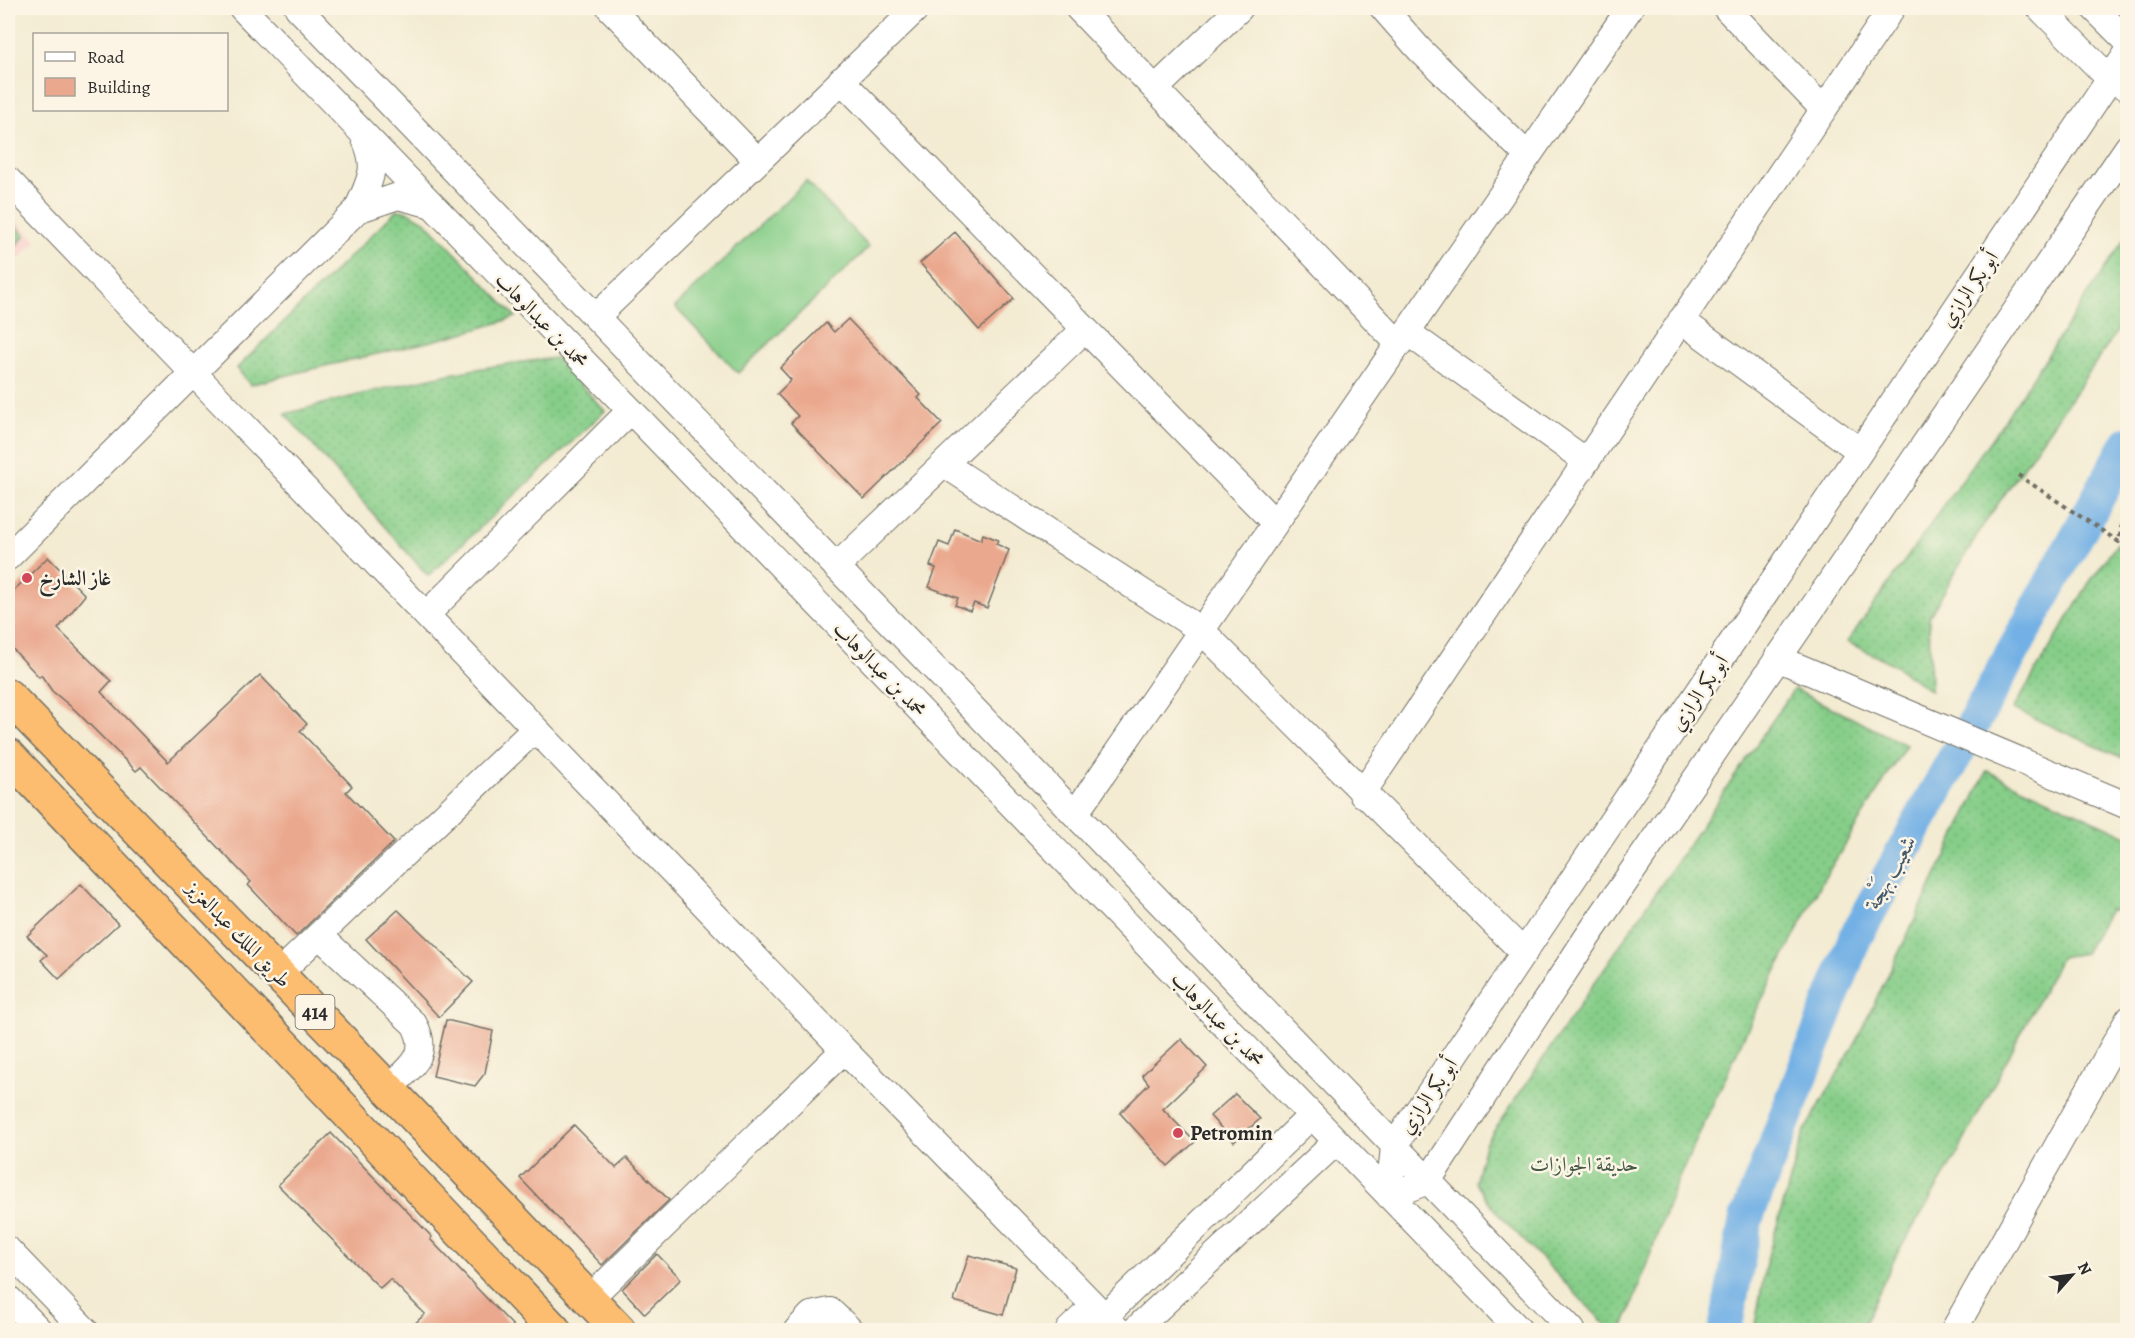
<svg xmlns="http://www.w3.org/2000/svg" width="2135" height="1338" viewBox="0 0 2135 1338" font-family="Alegreya,Amiri,serif">
<style>
.built{fill:#f7d0cc}
.grass{fill:url(#grass-dots);stroke:#587c5a;stroke-width:1.5}
.garden{fill:#86ce89;stroke:#587c5a;stroke-width:1.5}
.lines{fill:none;stroke-linecap:round;stroke-linejoin:round}
.river{stroke:#72b0e5;stroke-width:34}
.building{fill:#eaa88e}
.minor-casing{stroke:#716e65;stroke-width:28}
.highway-casing{stroke:#716e65;stroke-width:36}
.path{stroke:#716e65;stroke-width:4;stroke-dasharray:4.5 4.5;stroke-linecap:butt}
.minor{stroke:#fff;stroke-width:26}
.highway{stroke:#fcbd6f;stroke-width:33}
.poi-dot{fill:#d1495b;stroke:#fcf5e5;stroke-width:2}
.labels{text-anchor:middle;dominant-baseline:central;stroke-width:5;stroke-linejoin:round;paint-order:stroke}
.shield{fill:#fcf5e5;stroke:#6a6863;stroke-width:1.5}
.shield-label{font-size:20px;font-weight:bold;fill:#2b2b2b}
.street-label{font-size:21px;fill:#2b2b2b;stroke:#fcf5e5}
.poi-label{font-size:21px;font-weight:bold;fill:#2b2b2b;stroke:#fcf5e5;text-anchor:start}
.park-label{font-size:21px;fill:#465c47;stroke:#fcf5e5}
.water-label{font-size:22px;font-style:italic;fill:#445a6c;stroke:#fcf5e5}
</style>
<defs>
<pattern id="grass-dots" width="8" height="8" patternUnits="userSpaceOnUse" patternTransform="scale(1.5)"><rect width="8" height="8" fill="#86ce89"/><path d="M2 2h.1M6 6h.1" fill="none" stroke="#74b176" stroke-width="1.8" stroke-linecap="round"/></pattern>
</defs>
<rect width="100%" height="100%" fill="#fcf5e5"/>
<filter id="ink" filterUnits="userSpaceOnUse"><feTurbulence type="fractalNoise" baseFrequency=".0167" numOctaves="2"/><feDisplacementMap in="SourceGraphic" scale="12" xChannelSelector="R" yChannelSelector="G"/><feConvolveMatrix kernelMatrix="1 2 1 2 8 2 1 2 1" color-interpolation-filters="sRGB"/></filter>
<filter id="wash" filterUnits="userSpaceOnUse"><feTurbulence type="fractalNoise" baseFrequency=".008" numOctaves="4" result="noise"/><feDisplacementMap in="SourceGraphic" scale="24" xChannelSelector="R" yChannelSelector="G"/><feGaussianBlur stdDeviation="1.35" result="paint"/><feColorMatrix in="noise" values="0 0 0 0 0 0 0 0 0 0 0 0 0 0 0 0 0 1.4 0 .05"/><feComposite in="paint" operator="in"/></filter>
<g filter="url(#wash)">
<rect width="100%" height="100%" fill="#f3ebd2"/>
<path class="built" d="M8,212L36,241L8,270Z"/>
<path class="grass" d="M397,210L407,211L426,222L516,317C429,346 338,360 250,385L237,368Z
M2127,235V317L1982,527L1929,617L1931,691L1891,663L1847,642L2006,418Z
M556,358L605,411L428,576L285,414C374,390 464,367 556,358Z
M2127,530V760L2013,709L2089,583Z
M1794,689L1906,745L1822,882L1754,1015L1673,1191L1623,1330H1611L1496,1212L1475,1182L1485,1144Z
M1987,771L2127,836V910H2110L2085,953L2061,957L1955,1158L1897,1254L1861,1330H1754L1766,1263L1804,1132L1854,1045Z"/>
<path class="garden" d="M806,181L869,247L738,373L675,307Z
M8,218L25,236L8,253Z"/>
<g class="lines">
<path class="river" d="M1725,1330L1746,1219L1855,938L2128,443"/>
</g>
<g id="blocks">
<path class="building" d="M955,232L1014,299L979,330L920,263Z
M848,319L921,395L918,398L942,423L864,499L791,423L798,416L777,394L791,380L780,368L826,323L834,332Z
M955,529L981,540L983,534L998,540L996,544L1009,550L987,608L974,603L970,611L955,605L958,598L929,587L936,568L930,566L939,542L949,546Z
M48,557L85,595L58,629L111,681L101,692L168,762L260,675L307,724L300,731L352,786L346,792L394,842L296,936L248,885L251,882L141,767L136,771L75,710L52,691L41,675L39,677L8,644V596Z
M81,884L118,924L59,979L41,960L47,955L27,936Z
M398,910L473,982L439,1017L366,939Z
M446,1020L493,1031L485,1073L475,1086L433,1076Z
M1181,1039L1207,1067L1163,1109L1195,1142L1168,1166L1120,1113L1149,1084L1142,1075Z
M1235,1094L1260,1119L1234,1142L1210,1116Z
M574,1125L616,1168L627,1158L669,1200L602,1265L520,1178Z
M331,1133L432,1237L430,1239L517,1330H408L425,1314L390,1279L380,1288L278,1185Z
M657,1254L681,1279L645,1314L622,1289Z
M969,1255L1016,1268L1003,1315L954,1301Z"/>
</g>
</g>
<g filter="url(#ink)">
<use href="#blocks" fill-opacity="0" stroke="#716e65" stroke-width="1.5"/>
<g class="lines">
<defs>
<path id="minor" d="M242,8L1519,1330
M298,8L1572,1330
M610,8L758,161
M1078,8L1399,344
M1383,8L1419,49L1528,156
M1726,8L1823,109
M2040,8L2110,79L2128,88
M2094,8L2128,42
M2128,52L1394,1146L1389,1196L1428,1181L1586,939L2128,147
M841,80L1275,523
M1155,89L1240,8
M364,137C379,168 370,180 357,210L398,196L432,205
M8,180L844,1050L1118,1330
M596,317L917,8
M1681,320L1860,451
M1407,332L1586,461
M944,464L1201,630L1524,953
M8,557L357,210
M836,567L1085,329
M426,615L630,411
M1777,658L2128,806
M1362,794L1892,8
M1075,814L1630,8
M319,935L414,1024C432,1056 409,1068 388,1089
M278,974L535,729
M8,1250L85,1330
M8,1298L39,1330
M589,1299L844,1050
M1104,1317L1311,1116
M797,1330L811,1315L830,1311L850,1330
M1069,1330L1094,1306
M1135,1330L1336,1142
M1954,1330L2128,1020"/>
<path id="highway" d="M8,696L278,974L619,1330
M8,755L554,1330"/>
</defs>
<use href="#minor" class="minor-casing"/>
<use href="#highway" class="highway-casing"/>
<path class="path" d="M2018,475L2119,542L2122,522L2128,515"/>
<use href="#minor" class="minor"/>
<use href="#highway" class="highway"/>
</g>
</g>
<g class="poi-dot">
<circle cx="27" cy="578" r="6"/>
<circle cx="1178" cy="1133" r="6"/>
</g>
<g class="labels">
<rect class="shield" x="295.5" y="995" width="39" height="34" rx="4.5"/>
<g class="shield-label">
<text x="315" y="1012">414</text>
</g>
<g class="street-label">
<text transform="translate(1969 289) rotate(-56)">أبو بكر الرازي</text>
<text transform="translate(542 320) rotate(46)">محمد بن عبدالوهاب</text>
<text transform="translate(880 669) rotate(46)">محمد بن عبدالوهاب</text>
<text transform="translate(1699 693) rotate(-56)">أبو بكر الرازي</text>
<text transform="translate(239 934) rotate(46)">طريق الملك عبدالعزيز</text>
<text transform="translate(1218 1019) rotate(46)">محمد بن عبدالوهاب</text>
<text transform="translate(1428 1096) rotate(-56)">أبو بكر الرازي</text>
</g>
<g class="poi-label">
<text x="39" y="578">غاز الشارخ</text>
<text x="1190" y="1133">Petromin</text>
</g>
<g class="park-label">
<text x="1584" y="1164">حديقة الجوازات</text>
</g>
<g class="water-label">
<text transform="translate(1891 872) rotate(-61)">شعيب بَهْجة</text>
</g>
</g>
<rect width="2135" height="1338" fill="none" stroke="#fcf5e5" stroke-width="30"/>
<rect x="33" y="33" width="195" height="78" fill="#fcf5e5" stroke="#a8a49b" stroke-width="1.5"/>
<rect x="45" y="52" width="30" height="9" fill="#ffffff" stroke="#a8a49b" stroke-width="1.5"/>
<text x="87" y="63" font-size="18" fill="#2b2b2b">Road</text>
<rect x="45" y="78" width="30" height="18" fill="#eaa88e" stroke="#a8a49b" stroke-width="1.5"/>
<text x="87" y="93" font-size="18" fill="#2b2b2b">Building</text>
<g transform="translate(2072 1275) rotate(62)" stroke="#fcf5e5" stroke-width="4.5" paint-order="stroke">
<path d="M0-4.5L10 22L0 15L-10 22Z" fill="#2b2b2b"/>
<text y="-9" font-size="16" font-weight="bold" text-anchor="middle" fill="#2b2b2b">N</text>
</g>
</svg>
